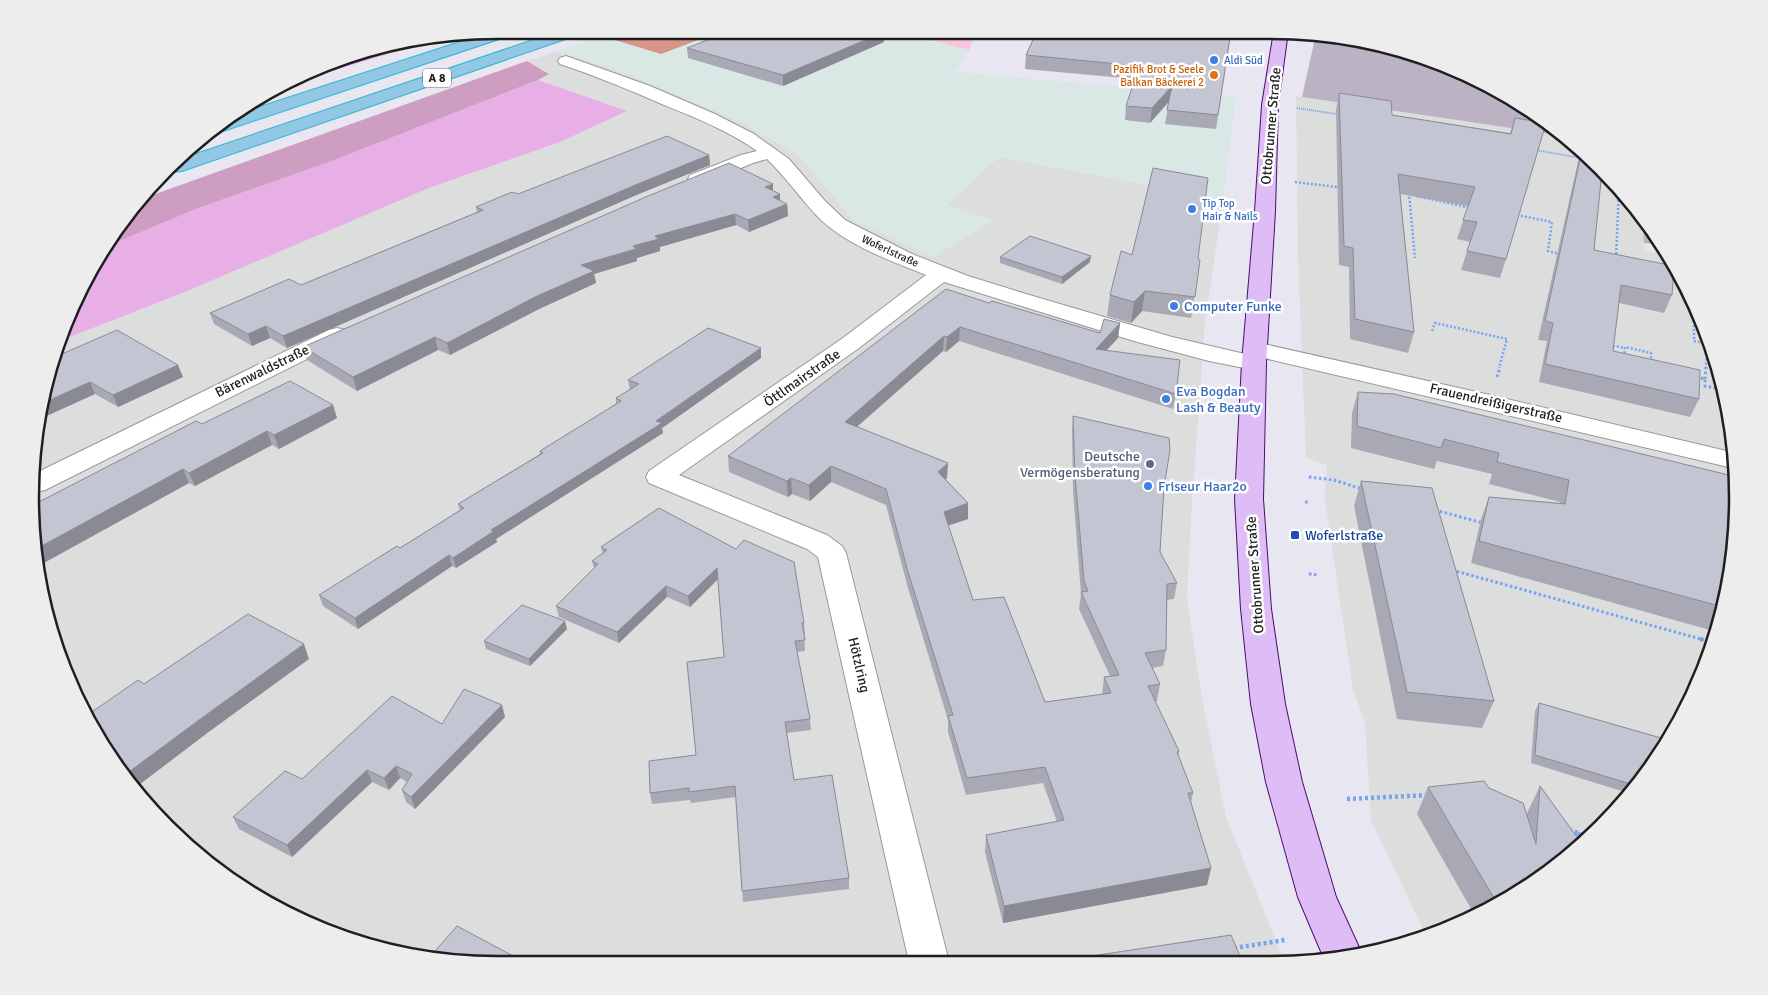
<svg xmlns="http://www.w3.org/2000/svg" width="1768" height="995" viewBox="0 0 1768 995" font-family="Signika,sans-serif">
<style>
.residential{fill:#dcdddd}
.industrial{fill:#d9e8e4}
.construction{fill:#bbb2c4}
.grass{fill:#e7afe6}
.forest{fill:#cd9dc2}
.park{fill:#f7c6da}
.pitch{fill:#da9389}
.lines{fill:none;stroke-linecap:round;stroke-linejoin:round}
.street-casing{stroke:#999;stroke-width:2}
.secondary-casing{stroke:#4b0b72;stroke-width:2}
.highway-casing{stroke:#2fb6d2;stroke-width:2}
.path-far3{stroke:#74a5f3;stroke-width:2;stroke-dasharray:1 1;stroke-linecap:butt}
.path-far2{stroke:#74a5f3;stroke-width:2.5;stroke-dasharray:2 2;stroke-linecap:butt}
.path-far1{stroke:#74a5f3;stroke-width:3;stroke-dasharray:2.5 2.5;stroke-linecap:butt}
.path{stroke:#74a5f3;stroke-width:4.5;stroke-dasharray:3 3;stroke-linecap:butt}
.street{fill:#fff;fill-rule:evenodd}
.secondary{fill:#debdf6;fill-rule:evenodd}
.highway{fill:#92c8e3;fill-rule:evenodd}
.wall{fill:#a9a9b5}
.shaded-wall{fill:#898a93}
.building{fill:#c4c5d2;stroke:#898a93}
.shop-dot{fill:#3f7fe0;stroke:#fff;stroke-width:2}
.food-dot{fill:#e8710a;stroke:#fff;stroke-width:2}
.service-dot{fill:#5c6f8a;stroke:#fff;stroke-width:2}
.transit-dot{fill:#1a4fb4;stroke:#fff;stroke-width:2}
.labels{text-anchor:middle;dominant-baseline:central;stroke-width:5;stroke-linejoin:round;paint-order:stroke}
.far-shop-label{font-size:11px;fill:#366cbe;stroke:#fff;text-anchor:start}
.far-food-label{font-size:11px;fill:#c56008;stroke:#fff;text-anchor:end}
.far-street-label{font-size:11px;fill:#1f1f1f;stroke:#fff}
.shield{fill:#fff;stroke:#626262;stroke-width:1}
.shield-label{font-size:12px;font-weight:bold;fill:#1f1f1f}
.street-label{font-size:14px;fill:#1f1f1f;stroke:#fff}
.shop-label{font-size:14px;fill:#366cbe;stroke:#fff;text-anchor:start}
.service-label{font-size:14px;fill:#4e5e75;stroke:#fff;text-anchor:end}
.transit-label{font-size:14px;fill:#164399;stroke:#fff;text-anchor:start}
.rim{fill:none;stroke:#1f1f1f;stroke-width:2.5}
</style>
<rect width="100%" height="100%" fill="#e8e6f0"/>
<path class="residential" d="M557,51L625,73L734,119L799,155L817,175L992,221L947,205L999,157L1223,199L1205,323L1191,518L1187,597L1201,693L1226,817L1284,961L467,964L376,949L264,902L146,806L65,676L31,528L46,376L62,340L180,294L429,188L560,142L626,111L538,80L549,73L527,61Z
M1296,96L1565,136L1579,146L1642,213L1645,251L1668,255L1690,291L1722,377L1737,467L1734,559L1713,648L1675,731L1601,828L1530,886L1427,937L1371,820L1365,723L1353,689L1325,500L1327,465L1306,458L1298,255Z"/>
<path class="industrial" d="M615,30H892L969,50L955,72L1236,97L1223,199L999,157L948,205L993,221L933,257L854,221L799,155L734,119L625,73L557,51Z"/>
<path class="construction" d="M1316,34L1392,46L1504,93L1565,136L1302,97Z
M1642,213L1662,245L1644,243Z"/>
<path class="grass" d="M430,41L296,82C337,60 384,49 430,41Z
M538,80L627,111L560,142L429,188L180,294L62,340L105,247L196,209L332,161Z"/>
<path class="forest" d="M389,48L315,72L347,55Z
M527,61L549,74L538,80L332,161L196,209L105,247L109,238L147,197Z"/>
<path class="park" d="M892,30L976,31L969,50Z"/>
<path class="pitch" d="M661,30L698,40L661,54L615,40L637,32Z
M669,30H742L712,42Z"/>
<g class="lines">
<defs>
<path id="street" d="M566,56L650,86L715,114L754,134L789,159L825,201L845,220L912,254L968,276L1026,294L1172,337L1262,358L1266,363L1262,368L1254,370L1209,361L1134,341L944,282L859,348L679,475L827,535L842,546L846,553L949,962H909L818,557L807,549L649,483L646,477L649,471L843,338L926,275C891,261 849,246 821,220C802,201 787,178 767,159L753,163L704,183L697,185L690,183L688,179L690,175L741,155L757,151C729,131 696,118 664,105C630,90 596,76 560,64L558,61L560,58Z
M337,328L345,330L349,335L345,340L45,490L35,492L36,473L329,330Z
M1255,342L1490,395L1735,453L1737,469L1247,354L1243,349L1247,344Z"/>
<path id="secondary" d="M1274,31H1288L1278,105L1275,211L1266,363L1263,499L1271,609L1285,704L1302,782L1336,897L1362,954L1325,961L1298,897L1266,782L1251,704L1241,609L1235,499L1242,363L1255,211L1262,105Z"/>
<path id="highway" d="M497,30H519L517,33L217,133H207L213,126L232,116Z
M563,30H585L583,33L182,171L171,172L184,158Z"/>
</defs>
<use href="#street" class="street-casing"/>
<use href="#secondary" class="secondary-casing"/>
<use href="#highway" class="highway-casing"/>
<path class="path-far3" d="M1297,108L1336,114
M1535,150L1581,158"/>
<path class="path-far2" d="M1295,182L1337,187
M1409,193L1415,258
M1416,196L1471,208
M1517,215L1552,222L1548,251L1560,254
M1616,258L1619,189
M1671,274L1680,276
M1694,301V341L1707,344L1706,368
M1432,331L1435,323L1507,339L1499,368
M1609,345L1625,348
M1624,357L1625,347L1651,353V363"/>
<path class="path-far1" d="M1497,377L1500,367
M1696,377L1705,379V386L1724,390
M1705,379L1706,367
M1309,477L1334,480L1362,489
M1305,502H1310
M1435,510L1483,523
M1452,570L1704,640
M1309,574L1318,575"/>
<path class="path" d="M1700,639L1714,643
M1347,799L1429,795
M1569,830L1590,837
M1578,833L1584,842
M1234,948L1285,940"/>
<use href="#street" class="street"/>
<use href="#secondary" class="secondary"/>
<use href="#highway" class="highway"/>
</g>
<path class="wall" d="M1008,31H1231L1216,129L1165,124L1169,102L1150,123L1125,120L1126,106L1135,79L1025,69L1026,55L1036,33Z
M884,42L783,86L688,58L687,48Z
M1339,93L1392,115L1510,133L1515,118L1506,259L1500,278L1461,270L1470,242L1457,239L1468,206L1400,194L1414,332L1408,353L1350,339L1349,267L1339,265L1336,110Z
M1581,148L1602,171L1594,250L1672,295L1664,313L1619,303L1613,351L1699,399L1690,417L1539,382L1547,341L1538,340Z
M709,155L710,165L634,196L287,348L270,338L252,346L214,324L210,313L301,285L477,212L476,207L518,194Z
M773,191L780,201L787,204L788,216L749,232L736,225L660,247V251L637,258V261L594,274L596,283L539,309L450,355L438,350L357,391L307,360L303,347Z
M1132,255L1200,260L1191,318L1142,311L1131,323L1107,316L1110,295Z
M1000,257L1090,262L1062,284L1000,263Z
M989,303L1100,333L1120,323L1118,338L1106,350L1176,394L1173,409L959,341L946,352L943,351L857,427L947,478L946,480L968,503V519L948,526L973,600L1045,702L1102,695L1104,677L1110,676L1079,609L1081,594L1073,491L1072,431L1073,416L1164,487L1160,552L1177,583L1174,599L1167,600L1166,650L1163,666L1152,668L1160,684L1157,701H1155L1179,751L1178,756L1193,793L1191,803L1211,868L1207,885L1003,923L985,852L986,835L1057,822L1043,783L966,795L948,732V720L908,588L886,505L831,482L810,501L792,494L788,497L729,472L728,456Z
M761,358L662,428L663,433L496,539L497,542L456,568L452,566L358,629L323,606L319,595L400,548L460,510L458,504L540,454V451L616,404V398L630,390L628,380Z
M46,376L183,377L118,407L95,394L42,418Z
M1358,392L1394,394L1734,559L1717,632L1471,563L1481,519L1489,497L1560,503V502L1489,484L1492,474L1437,461L1434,469L1351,448L1352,413Z
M333,405L337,418L279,449L272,445L195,486L189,483L40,565L202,424Z
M1361,481L1494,701L1482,728L1397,719L1354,506Z
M659,508L804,623L805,634H804L805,651L797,652L810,719L811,730L786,733L794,780L849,878V889L743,902L736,797L691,803L690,800L652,804L650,793L696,755L724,657L718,579L690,607L667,597L619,643L559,617L556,606L594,568L592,561L603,554L601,547Z
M567,629L530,666L486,649L484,641Z
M1539,703L1668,740L1628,793L1531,763L1535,711Z
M505,717L415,809L406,802L402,790L407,782L400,778L389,790L372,782L292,857L239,829L233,817L302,779L442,724Z
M1540,786L1582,844L1530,886L1474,914L1417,814L1428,787L1489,788L1527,815V813Z"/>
<path class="shaded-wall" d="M884,32V42L783,86V75Z
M1172,86L1170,100L1150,123L1152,108Z
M709,155L710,165L634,196L287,348L283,336L633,186Z
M773,184V195L765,187Z
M780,194V206L773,197Z
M787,204L788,216L749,232L748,220Z
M735,214L736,225L660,247V251L637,258V261L594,274L596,283L539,309L450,355L447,343L581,265L633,246L655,236Z
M1091,256L1090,262L1062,284V277Z
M1145,291L1142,311L1131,323L1134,302Z
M1120,323L1118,338L1094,364L1096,349Z
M266,326L270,338L252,346L248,334Z
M960,327L959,341L946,352L947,337Z
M944,336L943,351L845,437V422Z
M435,337L438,350L357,391L353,377Z
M761,348V358L662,428L663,433L496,539L497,542L456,568L453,558L491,530L656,421Z
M178,365L183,377L118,407L113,395Z
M90,382L95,394L42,418L43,403Z
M333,405L337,418L279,449L274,435Z
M267,431L272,445L195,486L189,473Z
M948,463L947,478L937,487L938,472Z
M831,466V482L810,501L809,485Z
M183,469L189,483L40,565L36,549Z
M791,478L792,494L788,497L787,481Z
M968,503V519L943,527L944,512Z
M449,555L452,566L358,629L355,618Z
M717,568L718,579L690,607L688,596Z
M666,586L667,597L619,643L617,632Z
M565,621L567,629L530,666L529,659Z
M304,644L309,659L206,734L135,788L126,774L199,720Z
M502,705L505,717L415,809L411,797Z
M396,766L400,778L389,790L384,778Z
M367,770L372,782L292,857L287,845Z
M1211,868L1207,885L1003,923L1004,906Z
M515,957L517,964H509Z"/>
<path class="building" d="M733,30H878L884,32L783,75L687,48Z
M1037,31H1231L1218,115L1167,110L1172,86L1152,108L1126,106L1139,66L1026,55Z
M1339,93L1391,101L1392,115L1511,134L1515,118L1546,123L1506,259L1467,251L1477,222L1463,220L1475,187L1398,174L1414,332L1355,319L1353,248L1344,246Z
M667,136L709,155L633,186L283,336L266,326L248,334L210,313L289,279L301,285L483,210L476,207L512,192L518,194Z
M1582,150L1602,171L1594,250L1674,266L1672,295L1621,285L1613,351L1700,370L1699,399L1545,364L1553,323L1545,321Z
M729,163L773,184L765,187L780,194L773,197L787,204L748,220L735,214L655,236L659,239L633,246L636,249L581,265L594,271L537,296L447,343L435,337L353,377L303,347L648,196Z
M1153,168L1208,178L1198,259L1200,260L1195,297L1145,291L1134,302L1110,295L1121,251L1132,255Z
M1030,236L1091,256L1062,277L1000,257Z
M946,289L989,303L992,301L1100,333L1104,319L1120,323L1096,349L1180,360L1176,394L960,327L947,337L944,336L845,422L948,463L938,472L968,503L944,512L973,600L1004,597L1045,702L1111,693L1104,677L1119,675L1081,592L1088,591L1084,581L1075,475L1073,416L1169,438L1170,450L1164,487L1160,552L1177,583L1167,584L1166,650L1145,653L1160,684L1148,686L1179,751L1177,752L1193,793H1188L1211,868L1004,906L986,835L1064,820L1045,767L967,778L948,716L953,715L908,572L886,489L831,466L809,485L791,478L787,481L728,456Z
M708,328L761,348L656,421L662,423L491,530L494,531L453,558L449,555L355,618L319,595L397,546L400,548L464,508L458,504L543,453L540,451L621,401L616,398L639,384L628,380Z
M117,330L178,365L113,395L90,382L43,403L46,376L55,357Z
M290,381L333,405L274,435L267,431L189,473L183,469L36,549L31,528L33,505L196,421L202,424Z
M1358,392L1394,394L1737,477L1734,559L1723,607L1479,541L1489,497L1565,504L1569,480L1497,462L1499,453L1444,439L1441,448L1357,426Z
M1361,481L1432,488L1494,701L1407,692Z
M659,508L736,549L744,540L794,562L804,623H802L805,640L795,641L810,719L785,722L794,780L832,775L849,878L742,891L735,786L689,792V788L650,793L649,761L696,755L687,662L724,657L717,568L688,596L666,586L617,632L556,606L598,564L592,561L607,550L601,547Z
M522,605L565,621L529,659L484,641Z
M248,614L304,644L199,720L126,774L89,714L138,680L144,684Z
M464,689L502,705L411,797L402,790L412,774L396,766L384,778L367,770L287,845L233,817L285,771L302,779L392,696L442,724Z
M1539,703L1668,740L1634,785L1535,755Z
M1484,781L1489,788L1523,803L1536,844L1540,786L1582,844L1530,886L1497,903L1428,787Z
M457,926L515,957L509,964H467L429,958Z
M1231,935L1242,961L1052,962Z
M864,956L865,963H824Z"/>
<g class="shop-dot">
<circle cx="1214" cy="60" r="5"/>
<circle cx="1192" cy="209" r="5"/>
<circle cx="1174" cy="306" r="5"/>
<circle cx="1166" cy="399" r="5"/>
<circle cx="1148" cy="486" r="5"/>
</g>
<circle class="food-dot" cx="1214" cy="75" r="5"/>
<circle class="service-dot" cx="1150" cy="464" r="5"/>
<rect class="transit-dot" x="1290" y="530" width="10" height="10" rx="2.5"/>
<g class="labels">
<g class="far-shop-label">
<text x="1224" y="60">Aldi Süd</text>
<text x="1202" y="203">Tip Top<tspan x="1202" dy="13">Hair &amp; Nails</tspan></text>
</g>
<g class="far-food-label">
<text x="1204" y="69">Pazifik Brot &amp; Seele<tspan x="1204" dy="13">Balkan Bäckerei 2</tspan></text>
</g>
<g class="far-street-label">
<text transform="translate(890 251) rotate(25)">Woferlstraße</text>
</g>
<rect class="shield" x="423" y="68.5" width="28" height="19" rx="4"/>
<g class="shield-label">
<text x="437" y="78">A 8</text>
</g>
<g class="street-label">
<text transform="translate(1271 126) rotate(-85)">Ottobrunner Straße</text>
<text transform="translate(262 371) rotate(-26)">Bärenwaldstraße</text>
<text transform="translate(802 378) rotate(-35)">Öttlmairstraße</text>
<text transform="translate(1496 403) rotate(13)">Frauendreißigerstraße</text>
<text transform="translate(1255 575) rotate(-94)">Ottobrunner Straße</text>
<text transform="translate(859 665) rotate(77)">Hötzlring</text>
</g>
<g class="shop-label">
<text x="1184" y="306">Computer Funke</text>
<text x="1176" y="391">Eva Bogdan<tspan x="1176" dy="16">Lash &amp; Beauty</tspan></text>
<text x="1158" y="486">Friseur Haar2o</text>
</g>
<g class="service-label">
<text x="1140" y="456">Deutsche<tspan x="1140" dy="16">Vermögensberatung</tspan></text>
</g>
<g class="transit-label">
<text x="1305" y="535">Woferlstraße</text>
</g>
</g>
<path d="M0 0H1768V995H0ZM497 39H1271A458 458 0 0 1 1729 497V498A458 458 0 0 1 1271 956H497A458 458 0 0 1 39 498V497A458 458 0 0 1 497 39Z" fill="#ededed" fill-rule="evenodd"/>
<path class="rim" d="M497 39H1271A458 458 0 0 1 1729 497V498A458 458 0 0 1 1271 956H497A458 458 0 0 1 39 498V497A458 458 0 0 1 497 39Z"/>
</svg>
